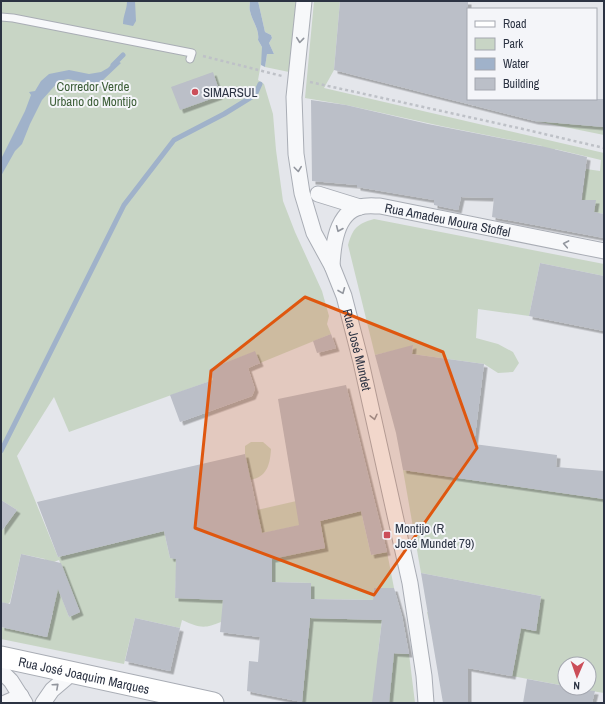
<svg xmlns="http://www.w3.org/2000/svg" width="605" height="704" viewBox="0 0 605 704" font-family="'Archivo Narrow',sans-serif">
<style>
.green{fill:#c8d5c5;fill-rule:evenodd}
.water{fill:#a0b2ca}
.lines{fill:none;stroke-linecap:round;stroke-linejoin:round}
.stream{stroke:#a0b2ca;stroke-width:5}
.building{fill:#bbbfc8;filter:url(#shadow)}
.service-casing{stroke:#a9adb5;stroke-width:9}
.minor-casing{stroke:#a9adb5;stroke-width:17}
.secondary-casing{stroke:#a9adb5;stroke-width:23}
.path{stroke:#bec1c7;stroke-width:2.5;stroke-dasharray:3 3;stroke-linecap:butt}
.service{stroke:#f7f8fa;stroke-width:7}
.minor{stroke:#f7f8fa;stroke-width:15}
.secondary{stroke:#fff;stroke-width:21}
.oneway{stroke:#92969e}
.marked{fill:#df570f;fill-opacity:0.2;stroke:#df570f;stroke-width:3;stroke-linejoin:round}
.poi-dot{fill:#cb4e59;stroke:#f4f5f9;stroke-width:1.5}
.labels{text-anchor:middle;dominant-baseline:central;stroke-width:4;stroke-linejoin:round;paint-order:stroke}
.park-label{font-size:13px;fill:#3e5f39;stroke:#f4f5f9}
.poi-label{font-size:13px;fill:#2c3343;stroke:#f4f5f9;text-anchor:start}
.street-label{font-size:13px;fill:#2c3343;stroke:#f4f5f9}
</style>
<defs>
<filter id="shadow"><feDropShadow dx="3.5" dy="3.5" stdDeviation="0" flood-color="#0004"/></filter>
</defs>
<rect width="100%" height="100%" fill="#e4e6eb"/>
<path class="green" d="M1,1H250C250,4 249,8 250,11C252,21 260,30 258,40L262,47V58L258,80L264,84L273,114L276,150L283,201L295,232L322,291L329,316L327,324L331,334L260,363L254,352L209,369L213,380L69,432L54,397L17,456L58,557L164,531L170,558L256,561L325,548L320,521L254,535L257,510L314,497L320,521L361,511L371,555L387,552L394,588H374L373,600L311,599V583L272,582V576L230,574L176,575L175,598L228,600L221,622C204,629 200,628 182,620L180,628L135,618L124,664L1,639V627L47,637L53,613L36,609L45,559L21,554L10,602L8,604L1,602V532L17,510L1,500ZM59,560L80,612L69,617L49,564Z
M258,1H296L289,72L265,67L267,54H274L269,43L272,38L271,35L265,32Z
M314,1H340L334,70L324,88L604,153V214L594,212L595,201L582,200L586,169L600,171L601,160L555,149L551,183L538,191L542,146L441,126L346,105L305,98Z
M535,121L604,127V135Z
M374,219L604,264V276L540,263L529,316L478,309L476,338L498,344L513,352L519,363L513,372L498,373L484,364L412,354L413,346L375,355L348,245C353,228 357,224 374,219Z
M251,442H263L271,449C270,465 267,477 250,480L245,454V446Z
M403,470L604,499V693L573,688H589V664H565V686L512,676L517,651L451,638L431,630L427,612L536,631L541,596L421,573Z
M310,618L382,620L378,653L409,654L415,703L302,702Z"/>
<path class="water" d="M127,1H135L136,21L133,26L123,24C123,15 127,10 127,1Z
M250,1H258L265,32L271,35L272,38L269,43L274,54H267L265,67L261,65L262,47L258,40C260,30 252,21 250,11C249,8 250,4 250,1Z
M116,60L121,63L102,81L99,85L102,89L98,86L78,81L68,79L59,81L42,100L30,124L22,144L15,151L1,176V159L25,111L31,95L29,92L35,91L41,81L49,74L69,70L89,74L101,72L108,68Z"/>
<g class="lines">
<path class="stream" d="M113,65L123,55
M1,451L124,205L174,140L224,114L255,95L260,84"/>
</g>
<path class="building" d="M340,1H468V104L334,70Z
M213,72L218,87L216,88L219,96L180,110L171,87Z
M469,99H604V127L535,121L468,104Z
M311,100L346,105L428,124L541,146L587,157L581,200H596L594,212L604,214V238L492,217L494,198L461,197L458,210L434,205V200L357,187V185L312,181Z
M540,263L604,276V331L529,316Z
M331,334L336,348L317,353L313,341Z
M413,345L412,354L484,364L474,444L557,455L556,467L604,471V499L403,470L396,433L375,355Z
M255,351L260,363L248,368L255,389L252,396L180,422L170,395L213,380L209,369Z
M346,385L387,552L371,555L361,511L320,521L325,548L272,559V582L311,583V599L373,600L374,588H394L402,616L409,654L394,653L389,703H372L382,620L310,618L302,702L247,691L249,661L258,662L260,637L220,632L223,600L175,598L176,559L170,558L164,531L58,557L37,502L245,454L262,533L299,525L278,399Z
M1,500L17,510L1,532Z
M21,554L61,563L80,612L69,617L58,589L47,637L1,627V602L10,604Z
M421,573L541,596L536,631L521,628L512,676L468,668V703H443Z
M135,618L180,628L170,671L125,661Z
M527,679L565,686V688L595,691L592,703H523Z"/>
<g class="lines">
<defs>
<path id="service" d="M1,17L13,18L192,53L190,59"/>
<g id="minor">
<path id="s1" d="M304,1L294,97L296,154L302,193L314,233L332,266L344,296L361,362L410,583L424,676L426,703"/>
<path d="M318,194L360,207"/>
<path id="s2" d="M332,266C333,246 336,213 360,207C366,205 374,206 380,206L604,251"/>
<path d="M1,671L11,681L25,703"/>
<path d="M5,703L21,696"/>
<path d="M43,703L52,690L72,673"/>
</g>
<g id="secondary">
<path id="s3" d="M1,657L213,703"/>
</g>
</defs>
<use href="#service" class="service-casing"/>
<use href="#minor" class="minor-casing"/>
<use href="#secondary" class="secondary-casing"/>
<path class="path" d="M203,56L282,76
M310,82L523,129L604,148"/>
<use href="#service" class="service"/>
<use href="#minor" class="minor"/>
<use href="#secondary" class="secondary"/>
</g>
<defs><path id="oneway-chevron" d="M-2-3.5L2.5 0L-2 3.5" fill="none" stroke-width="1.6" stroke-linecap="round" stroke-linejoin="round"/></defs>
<g class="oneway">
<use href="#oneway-chevron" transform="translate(300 40) rotate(96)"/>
<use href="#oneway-chevron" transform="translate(298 169) rotate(83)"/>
<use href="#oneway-chevron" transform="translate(339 229) rotate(113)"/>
<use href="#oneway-chevron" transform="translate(566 244) rotate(-169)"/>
<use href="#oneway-chevron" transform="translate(342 291) rotate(68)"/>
<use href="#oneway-chevron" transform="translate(374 417) rotate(77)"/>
<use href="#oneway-chevron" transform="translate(56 686) rotate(-42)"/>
</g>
<path class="marked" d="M305,297L443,352L477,448L374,595L195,528L211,371Z"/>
<g class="poi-dot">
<circle cx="195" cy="92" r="4"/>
<rect x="383" y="531" width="8" height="8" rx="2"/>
</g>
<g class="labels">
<g class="park-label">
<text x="93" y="86">Corredor Verde<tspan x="93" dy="15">Urbano do Montijo</tspan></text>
</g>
<g class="poi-label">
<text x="203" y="92">SIMARSUL</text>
<text x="395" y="528">Montijo (R<tspan x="395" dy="15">José Mundet 79)</tspan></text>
</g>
<g class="street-label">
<text stroke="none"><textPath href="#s2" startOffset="159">Rua Amadeu Moura Stoffel</textPath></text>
<text stroke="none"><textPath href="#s1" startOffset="360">Rua José Mundet</textPath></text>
<text stroke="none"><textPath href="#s3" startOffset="85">Rua José Joaquim Marques</textPath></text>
</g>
</g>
<rect width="605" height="704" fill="none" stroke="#2c3343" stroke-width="4"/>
<rect x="467" y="8" width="130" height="92" fill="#f4f5f9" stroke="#a4a7b0"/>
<rect x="475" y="21" width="20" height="6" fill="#ffffff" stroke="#a4a7b0"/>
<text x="503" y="28" font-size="12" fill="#2c3343">Road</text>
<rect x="475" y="38" width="20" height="12" fill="#c8d5c5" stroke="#a4a7b0"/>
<text x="503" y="48" font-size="12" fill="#2c3343">Park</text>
<rect x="475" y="58" width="20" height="12" fill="#a0b2ca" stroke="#a4a7b0"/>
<text x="503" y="68" font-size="12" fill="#2c3343">Water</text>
<rect x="475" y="78" width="20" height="12" fill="#bbbfc8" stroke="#a4a7b0"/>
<text x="503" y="88" font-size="12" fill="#2c3343">Building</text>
<g transform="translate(577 676) rotate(182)"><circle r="19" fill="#f4f5f9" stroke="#a4a7b0"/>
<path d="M0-3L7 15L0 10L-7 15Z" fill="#cb4e59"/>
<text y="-6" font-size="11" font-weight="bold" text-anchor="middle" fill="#2c3343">N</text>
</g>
</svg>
